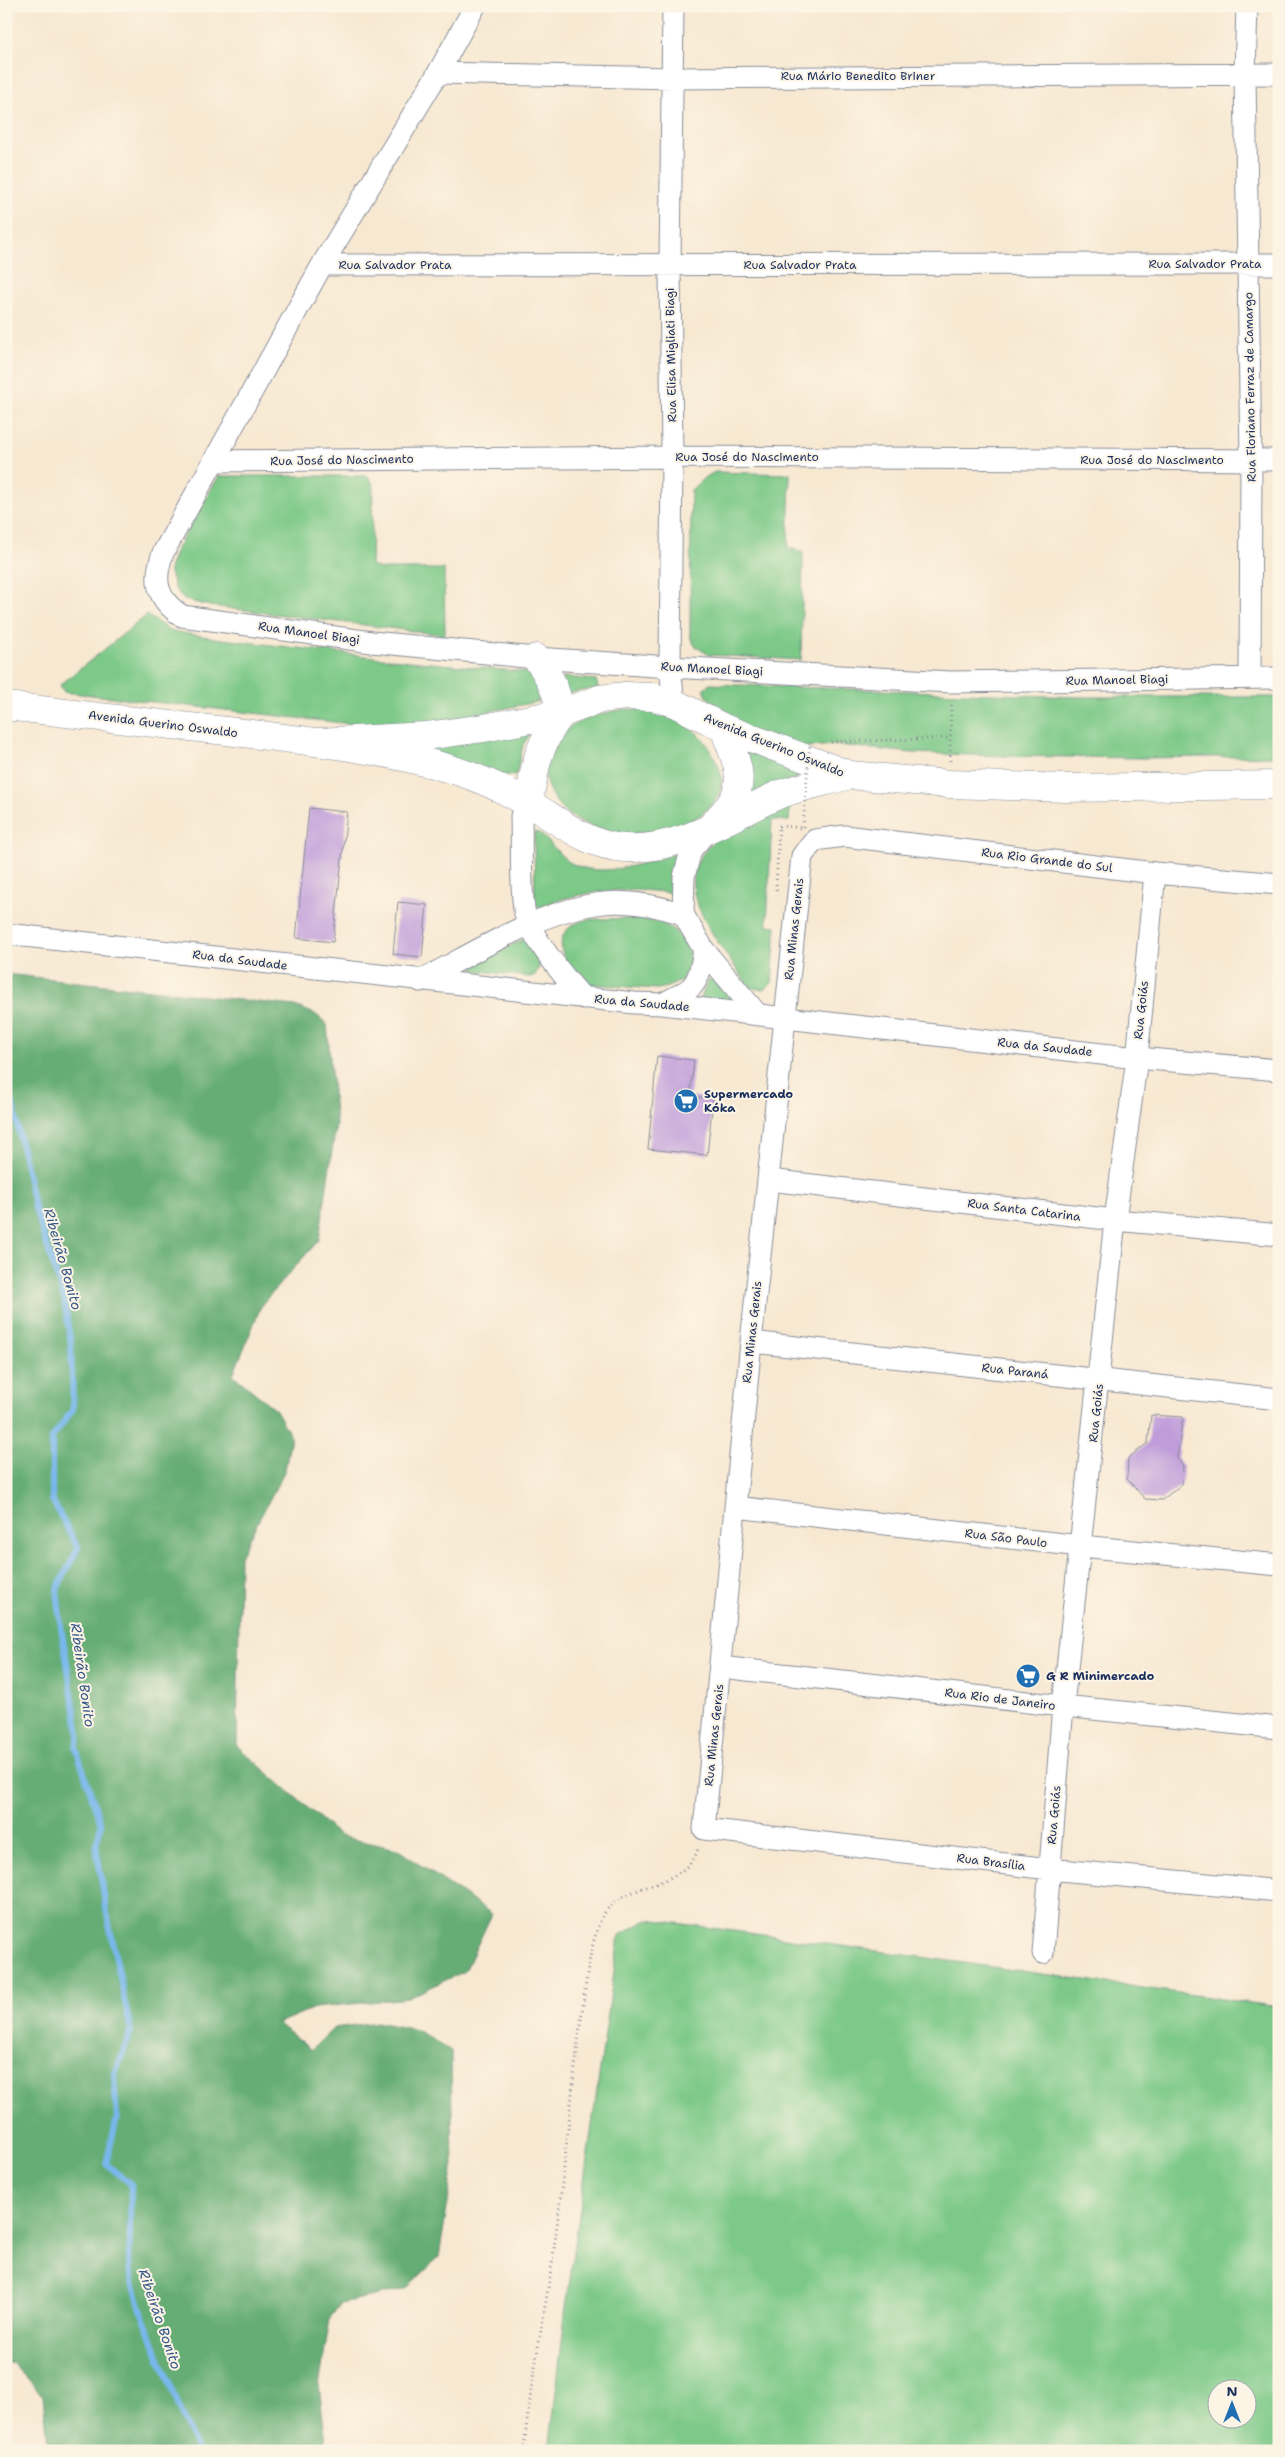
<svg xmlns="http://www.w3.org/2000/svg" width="1285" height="2457" viewBox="0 0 1285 2457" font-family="'Shantell Sans',sans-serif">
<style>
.green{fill:#7dc988;stroke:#4c7c73;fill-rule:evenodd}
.forest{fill:#66ad74;stroke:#406e69}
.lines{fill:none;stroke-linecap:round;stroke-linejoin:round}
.stream{stroke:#78b7ec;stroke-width:6}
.building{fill:#c09dda}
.street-casing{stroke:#898c98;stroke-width:23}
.secondary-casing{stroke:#898c98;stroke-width:29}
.path{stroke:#898c98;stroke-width:3;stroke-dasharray:1 4;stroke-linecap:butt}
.street{stroke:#fff;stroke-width:21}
.secondary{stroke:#fff;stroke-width:28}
.path-bridge{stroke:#898c98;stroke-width:3;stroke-dasharray:1 4;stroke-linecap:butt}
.labels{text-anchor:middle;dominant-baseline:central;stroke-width:4;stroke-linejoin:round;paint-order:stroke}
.street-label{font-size:12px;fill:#1b2f5e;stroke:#fcf5e5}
.poi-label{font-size:12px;font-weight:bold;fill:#1b2f5e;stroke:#fcf5e5;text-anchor:start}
.water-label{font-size:14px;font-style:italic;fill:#375889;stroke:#fcf5e5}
</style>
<rect width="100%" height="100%" fill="#fcf5e5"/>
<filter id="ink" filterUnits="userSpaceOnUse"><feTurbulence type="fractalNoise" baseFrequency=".02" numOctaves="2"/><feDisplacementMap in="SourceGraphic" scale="10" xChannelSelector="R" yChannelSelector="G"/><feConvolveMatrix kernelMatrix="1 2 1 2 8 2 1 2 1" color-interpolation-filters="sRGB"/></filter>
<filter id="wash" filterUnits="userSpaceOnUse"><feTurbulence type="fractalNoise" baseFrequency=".0096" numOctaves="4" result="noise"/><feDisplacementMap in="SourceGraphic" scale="20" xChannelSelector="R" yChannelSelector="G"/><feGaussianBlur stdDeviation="1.12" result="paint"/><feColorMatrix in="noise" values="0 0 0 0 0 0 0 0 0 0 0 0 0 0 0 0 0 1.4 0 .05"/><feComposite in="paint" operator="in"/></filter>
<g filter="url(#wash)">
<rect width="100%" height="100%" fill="#f7e8d1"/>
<path class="green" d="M715,472L790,474L788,548L803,551L801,660L709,655L695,646L690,636L691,490L704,478Z
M219,476H368L373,484L371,565L380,569H444L445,635L210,606L185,600L175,589L169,569L175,552Z
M147,615L170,631L221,639L408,661L527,672L541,683L545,700L418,726L360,725L64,692L60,685Z
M563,677L596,680L598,688L565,694Z
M710,684L1076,697H1279V756L1140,758L1006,756L912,753L837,745L804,747L744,728L707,697L704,688Z
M626,709C664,710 703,725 717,763C722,774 724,785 718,796C703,826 651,836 620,833C602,831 582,824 567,813C554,803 540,780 547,763C549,757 553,752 556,746C561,737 565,729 575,724C590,716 609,712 626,709Z
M524,732L530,734L523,745L516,775H503L431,753L432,747Z
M747,751L802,770L801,777L747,796Z
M791,799L789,821L772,820L767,925L776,926L772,983C764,991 759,990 749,987C731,960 696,918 693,886C691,868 703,850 716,839C731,826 772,809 791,799Z
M539,832C549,841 558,854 569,862C601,881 647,861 680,853L672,893C628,887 580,890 540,907L535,905L534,833Z
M590,919C619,920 666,911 683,941C687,948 691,956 689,964C688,969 683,976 681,981L667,987L657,989L590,984C559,968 545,927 590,919Z
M521,940L526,941L540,965L535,975L530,977L473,970L471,968Z
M708,980H714L731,998V1004L700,1001Z
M648,1919L1279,2007V2451H549L566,2307L619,1936ZM1218,2390H1248V2420H1218Z"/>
<path class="forest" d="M6,974L295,1006L315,1014L327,1024L336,1125L319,1240L262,1304L233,1375L276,1410L291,1437L285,1470L240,1556L237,1746L340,1836L397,1849L492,1914L465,1971L408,1998L314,2008L278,2023L311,2050L334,2028L377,2022L417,2030L451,2051L453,2171L439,2257L406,2289L341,2303L330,2318L319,2386L327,2451H49L43,2396L11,2362L6,2364Z"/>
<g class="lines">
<path class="stream" d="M6,1071L34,1205L64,1299L71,1344L73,1409L52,1438V1500L78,1548L57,1589L61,1627L79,1735L76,1748L101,1825L96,1845L106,1909L131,2032L114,2076L117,2118L106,2164L131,2184L129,2269L144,2319L197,2451"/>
</g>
<g id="blocks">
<path class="building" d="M309,808L347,812L333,942L296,938Z
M398,902L427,905L422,957L393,954Z
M657,1056L694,1060L690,1096L713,1099L707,1155L648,1149Z
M1151,1415L1183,1417L1177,1458L1183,1466L1182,1484L1162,1500L1145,1499L1127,1479L1128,1458L1148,1443Z"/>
</g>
</g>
<g filter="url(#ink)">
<use href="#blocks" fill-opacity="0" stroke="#898c98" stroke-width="1"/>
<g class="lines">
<defs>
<path id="street" d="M475,6L438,73L322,265L163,553C153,580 156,599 182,616L372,642L536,658L670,667L951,682L1279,678
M673,6L670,265L672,457L670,667L674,703
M1247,6L1245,73L1251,461L1250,678
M438,73L673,78L1279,74
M322,265L1279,264
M216,461L672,457L1279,460
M529,803L521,816C522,846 520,879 524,909C528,934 565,978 583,998
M708,830L691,850L684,877L683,914L704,950L758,1015
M1279,884L1155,873L844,836L815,840L802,856L751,1342L704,1829L1050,1869L1279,1891
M6,934L634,1003L662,1004L1137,1058L1279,1070
M420,981C474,953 536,913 596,904C626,899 655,905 683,914
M662,1004C695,987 698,988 704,950
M769,1180L1115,1220L1279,1235
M751,1342L1279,1399
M735,1507L1081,1546L1279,1565
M721,1667L1063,1706L1279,1728
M1043,1953L1063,1706L1115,1220L1137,1058L1155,873"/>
<path id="secondary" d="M536,658C550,675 556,692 562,713
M6,706C82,715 159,724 235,732C309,741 386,749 457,771C482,779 507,791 530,804C560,821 588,846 625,848C681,851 729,817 778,795C800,786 827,782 850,775
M319,742L426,736L484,728L562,713L600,699L625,696L653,697L674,703L724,728L850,775L949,784L1065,788L1279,785
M529,803C534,767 539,742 562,713
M713,824C719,817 728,809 733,800C747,776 732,752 724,728"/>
</defs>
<use href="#street" class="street-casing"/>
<use href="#secondary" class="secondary-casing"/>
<path class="path" d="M831,742L950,738
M950,761L951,702
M776,890L779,826
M524,2451C530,2380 546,2311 555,2241C565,2167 571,2093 581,2019C586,1987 588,1952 600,1922C616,1879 683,1893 698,1849"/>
<use href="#street" class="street"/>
<use href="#secondary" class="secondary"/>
<path class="path-bridge" d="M779,826L803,828L810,742"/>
</g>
</g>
<defs>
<symbol id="supermarket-disc" viewBox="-11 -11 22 22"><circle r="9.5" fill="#1f6fb2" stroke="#fcf5e5"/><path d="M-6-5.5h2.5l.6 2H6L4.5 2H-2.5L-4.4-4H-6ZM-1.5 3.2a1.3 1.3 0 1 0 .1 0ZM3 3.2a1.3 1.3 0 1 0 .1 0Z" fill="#fff"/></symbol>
</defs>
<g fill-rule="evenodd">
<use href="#supermarket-disc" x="672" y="1087" width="28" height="28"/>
<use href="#supermarket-disc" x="1014" y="1662" width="28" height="28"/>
</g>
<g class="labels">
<g class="street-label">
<text x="858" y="76">Rua Mário Benedito Briner</text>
<text x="1205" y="264">Rua Salvador Prata</text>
<text x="395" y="265">Rua Salvador Prata</text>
<text x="800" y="265">Rua Salvador Prata</text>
<text transform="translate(671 355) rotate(-91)">Rua Elisa Migliati Biagi</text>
<text transform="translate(1250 387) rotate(-91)">Rua Floriano Ferraz de Camargo</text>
<text x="747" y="457">Rua José do Nascimento</text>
<text transform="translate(342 460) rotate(-1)">Rua José do Nascimento</text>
<text x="1152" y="460">Rua José do Nascimento</text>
<text transform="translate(309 633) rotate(8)">Rua Manoel Biagi</text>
<text transform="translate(712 669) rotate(3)">Rua Manoel Biagi</text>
<text transform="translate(1117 680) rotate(-1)">Rua Manoel Biagi</text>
<text transform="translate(163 724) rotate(7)">Avenida Guerino Oswaldo</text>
<text transform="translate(774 745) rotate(22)">Avenida Guerino Oswaldo</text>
<text transform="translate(1047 860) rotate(7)">Rua Rio Grande do Sul</text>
<text transform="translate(794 929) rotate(-84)">Rua Minas Gerais</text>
<text transform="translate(240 960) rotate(7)">Rua da Saudade</text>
<text transform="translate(642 1003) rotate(5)">Rua da Saudade</text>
<text transform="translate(1141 1010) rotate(-84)">Rua Goiás</text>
<text transform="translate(1045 1047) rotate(6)">Rua da Saudade</text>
<text transform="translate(1024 1210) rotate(7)">Rua Santa Catarina</text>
<text transform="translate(752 1332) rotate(-84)">Rua Minas Gerais</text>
<text transform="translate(1015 1371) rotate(6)">Rua Paraná</text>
<text transform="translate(1096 1413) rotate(-84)">Rua Goiás</text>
<text transform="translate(1006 1538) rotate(7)">Rua São Paulo</text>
<text transform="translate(1000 1699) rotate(7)">Rua Rio de Janeiro</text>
<text transform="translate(714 1735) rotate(-84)">Rua Minas Gerais</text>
<text transform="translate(1054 1815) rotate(-85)">Rua Goiás</text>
<text transform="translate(991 1862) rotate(7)">Rua Brasília</text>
</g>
<g class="poi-label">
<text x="704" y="1094">Supermercado<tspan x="704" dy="14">Kóka</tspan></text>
<text x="1046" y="1676">G R Minimercado</text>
</g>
<g class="water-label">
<text transform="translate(63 1259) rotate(74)">Ribeirão Bonito</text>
<text transform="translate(83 1675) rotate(82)">Ribeirão Bonito</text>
<text transform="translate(160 2319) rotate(71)">Ribeirão Bonito</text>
</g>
</g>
<rect width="1285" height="2457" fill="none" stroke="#fcf5e5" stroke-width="25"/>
<g transform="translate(1232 2404)"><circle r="24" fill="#fcf5e5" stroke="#a2a6af"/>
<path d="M0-4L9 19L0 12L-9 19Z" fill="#1f6fb2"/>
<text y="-8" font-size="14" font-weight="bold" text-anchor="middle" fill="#1b2f5e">N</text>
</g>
</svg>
